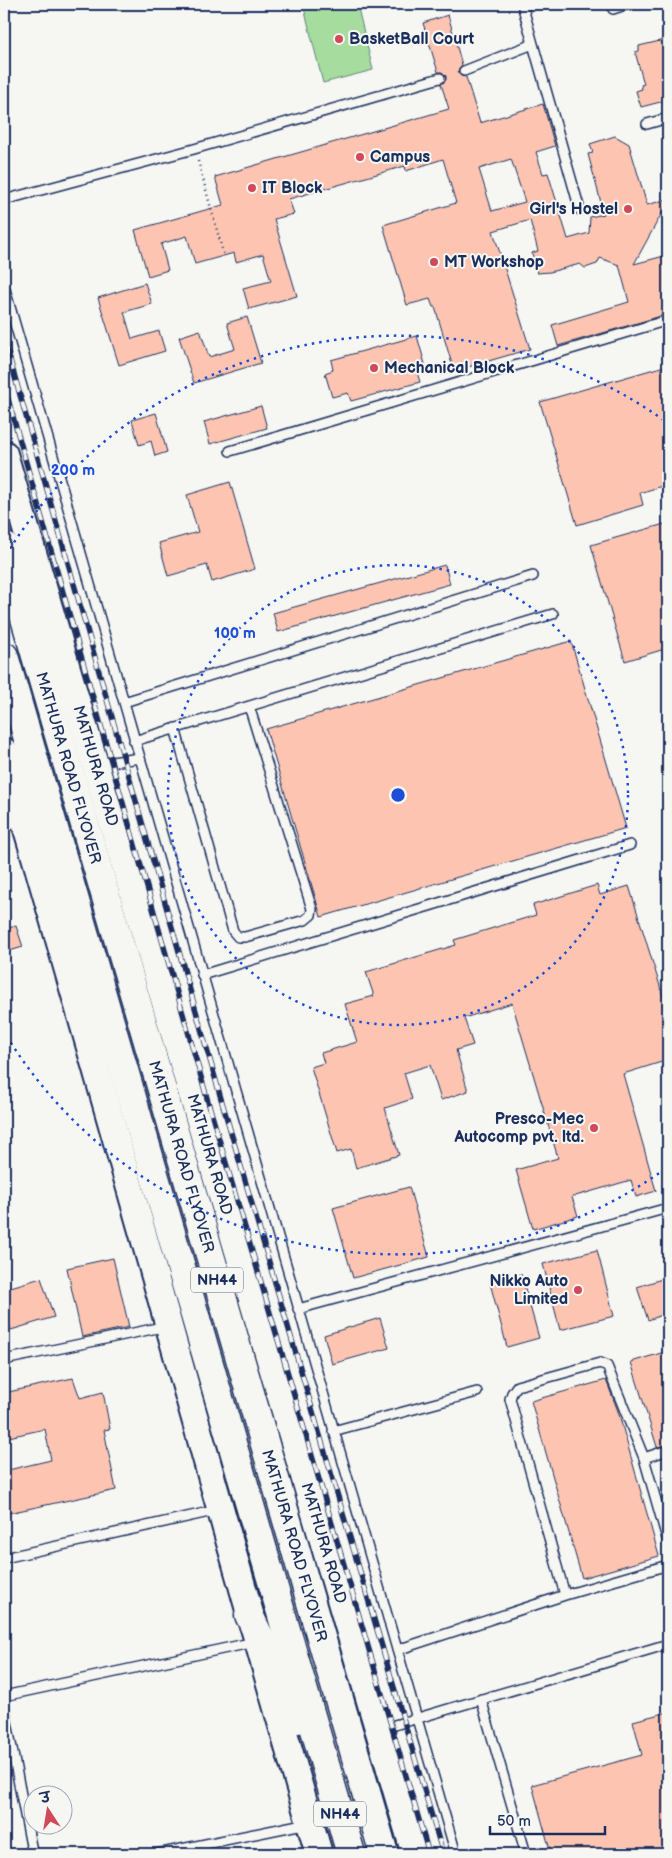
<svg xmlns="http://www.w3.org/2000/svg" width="672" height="1858" viewBox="0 0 672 1858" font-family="'Balsamiq Sans','Playpen Sans Deva',sans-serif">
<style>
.green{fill:#a7dc9f;stroke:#61867e}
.building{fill:#fdc5b1;stroke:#1b2f5e;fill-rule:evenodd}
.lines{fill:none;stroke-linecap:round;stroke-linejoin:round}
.service-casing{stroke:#1b2f5e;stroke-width:12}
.secondary-casing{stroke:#1b2f5e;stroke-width:30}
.trunk-casing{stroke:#1b2f5e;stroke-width:31}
.path{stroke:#1b2f5e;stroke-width:2.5;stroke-dasharray:1 4;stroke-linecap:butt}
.service{stroke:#f6f6f2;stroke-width:9}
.secondary{stroke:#f6f6f2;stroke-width:26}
.trunk{stroke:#f6f6f2;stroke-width:28}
.rail-casing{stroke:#1b2f5e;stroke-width:5.5}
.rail{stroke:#f6f6f2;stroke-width:4;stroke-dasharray:11;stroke-linecap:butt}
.ring{fill:none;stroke:#1d4ed8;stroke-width:2.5;stroke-dasharray:2.5 5}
.poi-dot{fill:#d1495b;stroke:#f6f6f2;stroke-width:2}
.labels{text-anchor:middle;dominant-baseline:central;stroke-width:4;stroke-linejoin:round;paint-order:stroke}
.shield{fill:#f6f6f2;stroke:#5d6b8a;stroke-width:1}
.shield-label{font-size:15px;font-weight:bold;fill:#1b2f5e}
.poi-label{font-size:16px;font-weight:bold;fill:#1b2f5e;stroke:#f6f6f2;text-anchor:start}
.street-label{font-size:16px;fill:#1b2f5e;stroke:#f6f6f2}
.centre{fill:#1d4ed8;stroke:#f6f6f2;stroke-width:2.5}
.ring-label{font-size:15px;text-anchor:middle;font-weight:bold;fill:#1d4ed8;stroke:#f6f6f2;stroke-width:4;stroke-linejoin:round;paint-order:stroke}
</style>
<rect width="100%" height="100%" fill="#f6f6f2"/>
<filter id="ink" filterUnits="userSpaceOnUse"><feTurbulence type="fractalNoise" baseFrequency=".02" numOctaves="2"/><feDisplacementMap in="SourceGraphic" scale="10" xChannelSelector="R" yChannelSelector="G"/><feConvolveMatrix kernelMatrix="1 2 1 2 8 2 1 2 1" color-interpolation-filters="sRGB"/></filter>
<g filter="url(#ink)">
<path class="green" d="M321,4H357L373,70L323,83L304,8Z"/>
<path class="building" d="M448,15L462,65L459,68L458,73L461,76L466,77L480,123L543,104L555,146L536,152L543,174L548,173L568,239L589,233L590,217L604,214L588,154L593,153L590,144L615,136L629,144L647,205L668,199V202L634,264L668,255V314L558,346L552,325L629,302L619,265L600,258L597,264L585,268L580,264L550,272L537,273L532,253L538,251L530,220L493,231L530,349L454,371L435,307H433L430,299L407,305L383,225L456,203L443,159L406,171L405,166L289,199L294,214L274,219L297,296L249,309L243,288L271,281L263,254L236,262L234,253L195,264L187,236L161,244L168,270L148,276L135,230L223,205L215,177L449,109L441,84L446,80V76L442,72H438L423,23ZM511,159L525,202L492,211L479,169Z
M664,40L665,44L668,43V100L641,107L636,91L642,89L641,85L644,84L635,52L639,51V46Z
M145,283L152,304L124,312L132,339L159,331L165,351L119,365L98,298Z
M247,317L261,363L194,383L179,337L200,330L209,357L235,349L227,323Z
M417,336L425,364L415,366L420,382L351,401L348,393L332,397L325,373L333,370L331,360Z
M668,365V484L640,493L643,505L577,525L540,402Z
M261,406L267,428L210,444L204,422Z
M156,413L167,452L155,456L151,441L139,445L132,420Z
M230,482L255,569L212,582L207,565L168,576L159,543L198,532L187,495Z
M668,523V648L625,661L591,545Z
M445,565L450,584L278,632L273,613Z
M571,641L626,828L321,917L266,729Z
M597,885L600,895L629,886L668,1012V1060L623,1074L656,1191L636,1197L631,1180L572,1197L578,1216L533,1229L516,1170L558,1158L512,1003L464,1018L473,1045L456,1050L468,1091L441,1100L430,1065L404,1073L412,1099L385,1108L399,1155L356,1168L351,1149L337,1153L311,1067L324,1063L321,1053L357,1042L345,1004L374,996L366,972L456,945L454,940L536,915L533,905Z
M16,926L23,947L6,952L4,943V929Z
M409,1187L429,1257L353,1278L333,1208Z
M597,1250L614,1316L560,1330L543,1264Z
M113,1258L129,1327L82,1337L67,1268Z
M521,1274L539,1338L507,1347L490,1283Z
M668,1277V1313L648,1320L637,1287Z
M41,1278L54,1317L11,1330L4,1307V1289Z
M380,1318L389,1348L332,1364L324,1335Z
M668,1351V1444L657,1447L631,1362Z
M73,1378L80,1398L103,1392L110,1429L104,1430L116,1490L4,1514V1471L51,1460L45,1429L4,1438V1393Z
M606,1380L618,1411L659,1556L582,1578L531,1401Z
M668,1712V1854H551L532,1785L642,1755L633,1721Z"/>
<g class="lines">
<defs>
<path id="service" d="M613,9L628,4
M533,44L580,210
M464,71L533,44L522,4
M647,124L668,118
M4,200L194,149L440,78
M4,286L456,1854
M230,451L668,320
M124,702L533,576
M175,728L233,931L238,937H245L305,920L311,915L312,909L249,706
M134,741L553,614
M98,764L140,758
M4,827L21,821
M202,975L630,845
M298,1309L668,1208
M4,1360L167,1326
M333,1431L477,1392
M644,1458L668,1450
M4,1558L218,1510
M565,1595L510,1399L512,1393L517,1386L600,1363L607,1366L644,1458L668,1542
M397,1650L565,1595L668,1565
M4,1696L255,1642
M481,1699L526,1854
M4,1707L32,1851L30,1854
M381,1729L668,1644
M157,1854L308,1823"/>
<g id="secondary">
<path id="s1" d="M4,454L415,1854"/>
<path d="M4,751C113,1118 212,1487 319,1854"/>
</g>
<g id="trunk">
<path id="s2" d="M4,546L384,1854"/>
<path d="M4,656L351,1854"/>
<path d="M249,1615L299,1719"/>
</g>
</defs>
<use href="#service" class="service-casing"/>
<use href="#secondary" class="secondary-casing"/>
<use href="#trunk" class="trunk-casing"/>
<path class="path" d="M198,161L224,256"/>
<use href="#service" class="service"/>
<use href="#secondary" class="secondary"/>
<use href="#trunk" class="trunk"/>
<defs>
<path id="rail" d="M4,339L222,1102L443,1854
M4,385L209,1105L429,1854"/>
</defs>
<use href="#rail" class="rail-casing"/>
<use href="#rail" class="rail"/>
</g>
</g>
<g class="ring">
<circle cx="398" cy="795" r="230"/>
<path d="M665 1169A460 460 0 0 1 6 1035M6 555A460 460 0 0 1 665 421"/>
</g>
<g class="poi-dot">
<circle cx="339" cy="39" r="5"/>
<circle cx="360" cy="157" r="5"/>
<circle cx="252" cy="188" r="5"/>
<circle cx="628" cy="209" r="5"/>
<circle cx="434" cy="262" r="5"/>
<circle cx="374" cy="368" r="5"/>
<circle cx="594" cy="1128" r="5"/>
<circle cx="578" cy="1290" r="5"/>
</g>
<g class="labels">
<g class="shield">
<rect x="191" y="1267.5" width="52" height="25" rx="4"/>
<rect x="314" y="1801.5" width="52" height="25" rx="4"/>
</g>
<g class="shield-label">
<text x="217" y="1280">NH44</text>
<text x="340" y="1814">NH44</text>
</g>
<g class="poi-label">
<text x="349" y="39">BasketBall Court</text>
<text x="370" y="157">Campus</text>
<text x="262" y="188">IT Block</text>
<text x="618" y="209" text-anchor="end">Girl's Hostel</text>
<text x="444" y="262">MT Workshop</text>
<text x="384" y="368">Mechanical Block</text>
<text x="584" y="1119" text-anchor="end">Presco-Mec<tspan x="584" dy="18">Autocomp pvt. ltd.</tspan></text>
<text x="568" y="1281" text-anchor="end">Nikko Auto<tspan x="568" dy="18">Limited</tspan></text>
</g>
<g class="street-label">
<text stroke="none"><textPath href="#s1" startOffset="325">MATHURA ROAD</textPath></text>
<text stroke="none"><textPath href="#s2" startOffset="231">MATHURA ROAD FLYOVER</textPath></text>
<text stroke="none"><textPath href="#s1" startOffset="730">MATHURA ROAD</textPath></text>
<text stroke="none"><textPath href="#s2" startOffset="636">MATHURA ROAD FLYOVER</textPath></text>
<text stroke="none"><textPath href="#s1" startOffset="1135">MATHURA ROAD</textPath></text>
<text stroke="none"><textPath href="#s2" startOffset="1041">MATHURA ROAD FLYOVER</textPath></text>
</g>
</g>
<circle cx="398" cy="795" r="8" class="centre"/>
<g class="ring-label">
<text x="73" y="475">200 m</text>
<text x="235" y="638">100 m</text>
</g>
<rect width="672" height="1858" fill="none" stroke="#f6f6f2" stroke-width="20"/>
<rect x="10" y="10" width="652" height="1838" fill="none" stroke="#1b2f5e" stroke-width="2" filter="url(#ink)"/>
<g transform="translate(48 1810) rotate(348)"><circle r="24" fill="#f6f6f2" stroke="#9ea6b7"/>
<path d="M0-4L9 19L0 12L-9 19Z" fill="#d1495b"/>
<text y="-8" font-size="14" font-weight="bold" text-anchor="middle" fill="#1b2f5e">उ</text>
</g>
<path d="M490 1826v8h115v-8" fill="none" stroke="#1b2f5e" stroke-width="2.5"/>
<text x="497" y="1826" font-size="15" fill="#1b2f5e" stroke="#f6f6f2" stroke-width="4" paint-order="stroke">50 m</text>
</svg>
